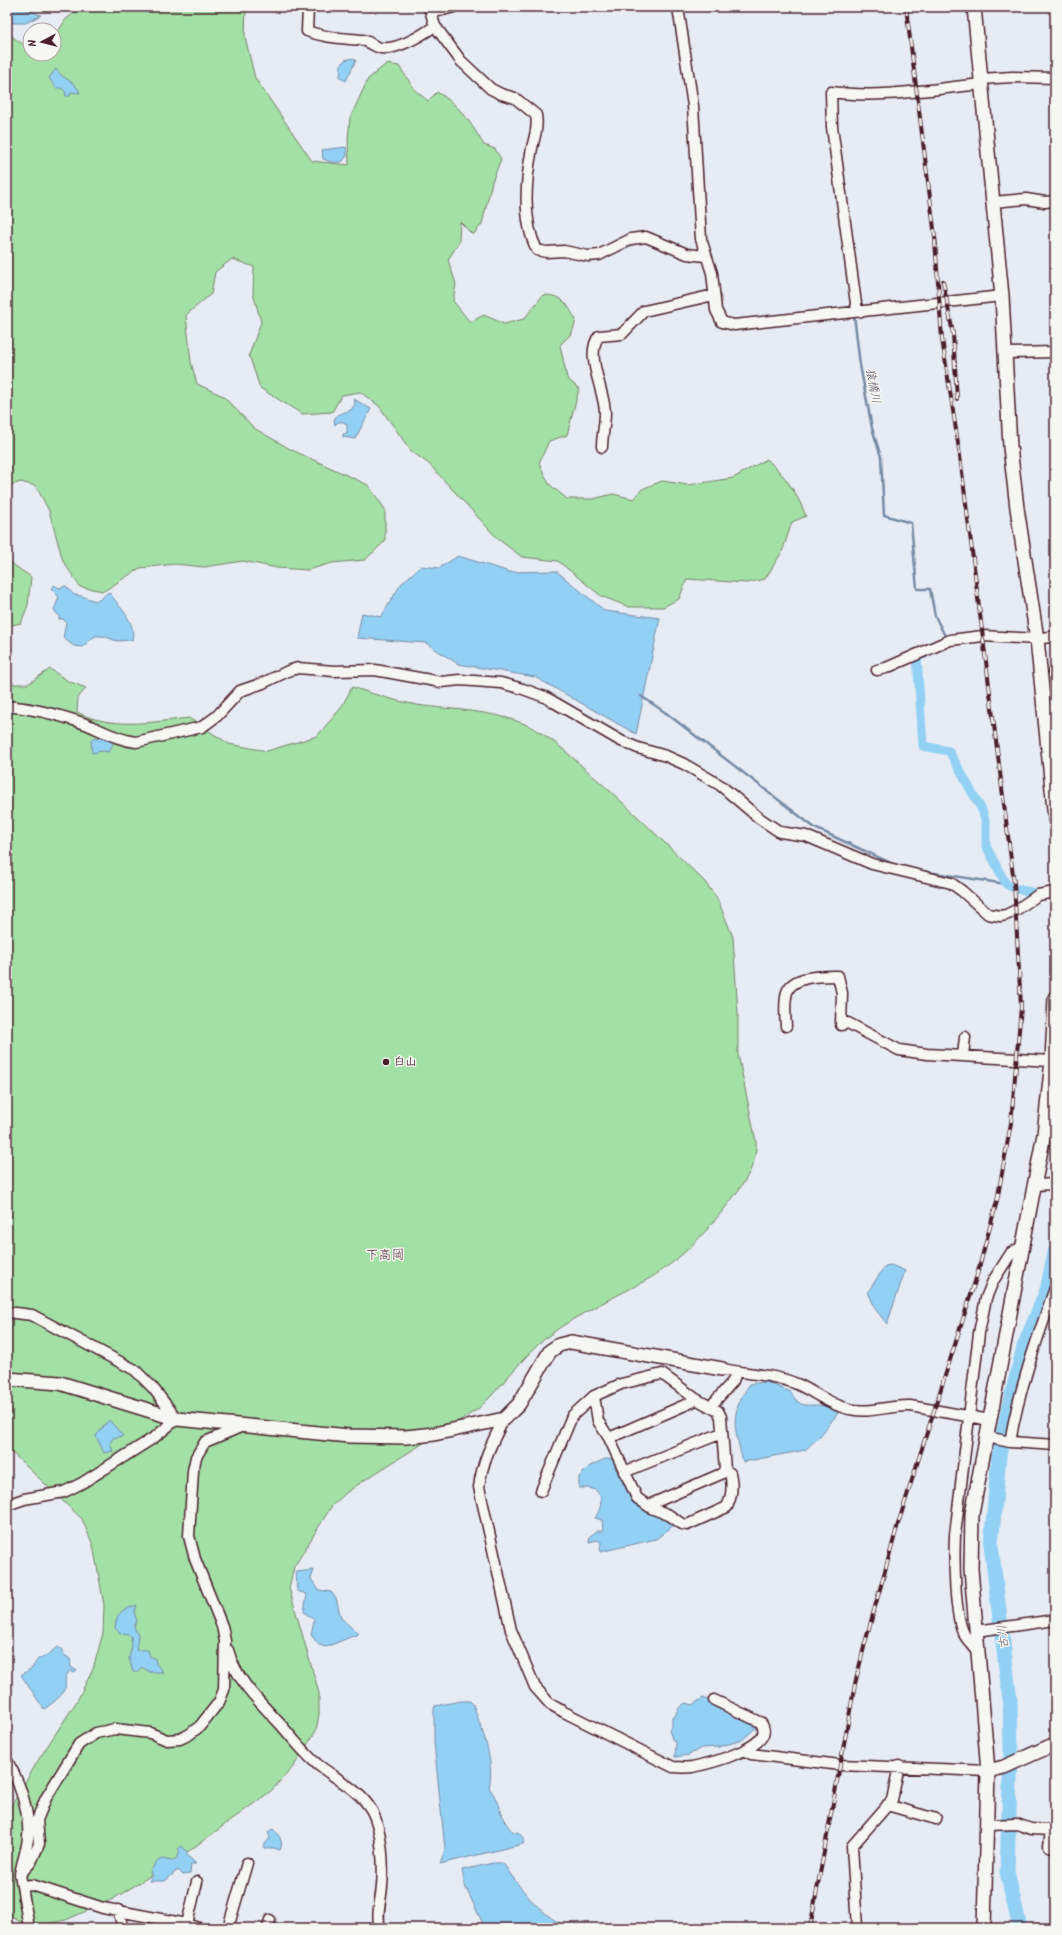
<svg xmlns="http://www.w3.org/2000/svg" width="1062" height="1935" viewBox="0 0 1062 1935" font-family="Kalam,'Klee One',sans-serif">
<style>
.green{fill:#a3e0a6;stroke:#768068}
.water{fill:#93d1f4;stroke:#768aa4}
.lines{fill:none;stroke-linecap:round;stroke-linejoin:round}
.stream{stroke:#768aa4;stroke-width:2.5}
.canal{stroke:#93d1f4;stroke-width:9}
.river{stroke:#93d1f4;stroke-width:15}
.minor-casing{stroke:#4a1f2b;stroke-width:13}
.tertiary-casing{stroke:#4a1f2b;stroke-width:16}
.minor{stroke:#f6f6f2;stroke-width:10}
.tertiary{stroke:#f6f6f2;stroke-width:13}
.rail-casing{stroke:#4a1f2b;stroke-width:4}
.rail{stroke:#f6f6f2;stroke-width:2.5;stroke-dasharray:8;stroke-linecap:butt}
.poi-dot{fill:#4a1f2b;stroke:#f6f6f2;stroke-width:1.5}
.labels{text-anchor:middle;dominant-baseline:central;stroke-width:3;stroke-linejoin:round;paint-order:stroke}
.poi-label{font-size:11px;font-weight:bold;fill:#4a1f2b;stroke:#f6f6f2;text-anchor:start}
.water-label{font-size:12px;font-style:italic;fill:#605467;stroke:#f6f6f2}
.quarter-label{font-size:13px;fill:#4a1f2b;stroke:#f6f6f2}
</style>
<rect width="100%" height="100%" fill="#e7ecf4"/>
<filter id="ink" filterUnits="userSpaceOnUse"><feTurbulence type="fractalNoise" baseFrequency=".025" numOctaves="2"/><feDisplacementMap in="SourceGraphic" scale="8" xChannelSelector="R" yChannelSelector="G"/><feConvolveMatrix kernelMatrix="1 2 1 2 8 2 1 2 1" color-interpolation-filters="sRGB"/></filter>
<g filter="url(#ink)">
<path class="green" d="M82,7H246L245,37L255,78L312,161L349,165L348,139L350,118L368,79L386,64L399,66L415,90L428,101L437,92C461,106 470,122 484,145L495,149L501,159L492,182L482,224L473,235L460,222L459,242L448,260L456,284L453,301L470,322L484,315L504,324L524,319L543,295C563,295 567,304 576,320L572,333L560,345L567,378L579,389L567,435L549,441L539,463L549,484L567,499H593L613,494L634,499L642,489L662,481L688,485L733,478L767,459C786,477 796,491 806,516L792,522L782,552L765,579L747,583L687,579L679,599L663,607H629L601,596L558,561L522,557L498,539L429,464L411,451L379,406L360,392L342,395L332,412L302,414L260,388L249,355L261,322L253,293L254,267L232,259L215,272L211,294L186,315L191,362L197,384L223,396L254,428L290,449L368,485L385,509V541L365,560L332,563L308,570L277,568L243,561L204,567L175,564L140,568L104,591L80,587L63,561L49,511L36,486L21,482L8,486L7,491V33L24,45L30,46V54H54V38L66,19Z
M7,558L8,561L31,577L28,605L21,623L7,626Z
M50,669L68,681L86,688L78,698L77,712C112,730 152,722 189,718L229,744L267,751L317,736L341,708L352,687C373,694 395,701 417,705C452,710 493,710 527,725C548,735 568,753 585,769C626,804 665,843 704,881L717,898L733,937L738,1014V1054L756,1142C757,1166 743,1185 728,1204C706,1232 683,1258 652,1277C617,1297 579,1312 547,1337C521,1358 503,1386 478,1409L363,1481L346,1493L331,1507L294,1567L289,1588L319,1693V1714L316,1731L294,1766L271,1791L178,1859L113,1899L66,1920L40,1925L22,1923L7,1914V1813L39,1759L77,1701L93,1669L103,1633L104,1605L93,1545L82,1519L7,1448V674L14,684H28Z"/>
<path class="water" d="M18,7L41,15L26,23H9L7,8Z
M353,58L356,60L346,81L340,78L341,65L345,60Z
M56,69C63,80 76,81 80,93L71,92L70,96H66L65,91L61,88H56L49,78Z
M346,147L347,156L342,162H331L323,159L322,150Z
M354,399L371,409L355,439L343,437V434L347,433V425L344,422H338L335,425L334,420L337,415L351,410L355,404Z
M458,556L510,572L556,571L605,611L660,618L636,734L535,677L458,664L426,643L357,638L362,613L381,617L401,584L421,566L439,568Z
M54,585L59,588L66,586L74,595C83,594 93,603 99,600C102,599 105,594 109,592C118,606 137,622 132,640L117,641L103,636H95L82,647L74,646L63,638L66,622L63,619H59V616L54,610L59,597L51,588Z
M104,732L105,740H110L113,744L108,752L103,751L92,753L91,741L94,738L98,739Z
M891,1265L905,1271L887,1324L876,1310L868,1292L885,1266Z
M766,1382L791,1392C801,1413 810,1401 827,1407C830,1408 834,1411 838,1413L820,1436L805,1450L743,1462C735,1428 728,1415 750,1384Z
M109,1420L123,1436L113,1438L110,1443L113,1451L104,1453L96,1436Z
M605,1459H615V1468L636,1502L674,1525L656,1539L600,1552L601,1542L597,1540L589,1542L590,1536L597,1531H603L602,1520L595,1518C601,1510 605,1494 593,1489C589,1488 583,1488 579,1488V1477L590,1466Z
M314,1570L311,1579L319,1590L331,1592L336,1598L341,1618L358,1634L326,1647L319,1645L311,1635L314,1620L304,1612L307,1594L297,1591L296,1572Z
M137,1605L134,1612L137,1621L134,1627L138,1635L136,1650H148L150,1657L155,1658L156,1664L163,1672H150L142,1667L137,1672H133L129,1658L132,1646L131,1636L120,1633L115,1628C117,1611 122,1610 137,1605Z
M57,1647L63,1650V1654L70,1659L71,1667L77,1671L73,1673L71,1670C61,1678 68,1683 64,1691C62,1696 49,1706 44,1709L21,1675L32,1668L38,1659L49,1654Z
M703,1698L758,1726L742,1740L719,1747L701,1748L689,1755L675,1757L676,1743L672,1739L669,1730L672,1726V1717H675C677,1710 679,1706 686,1703L692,1705Z
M461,1701H470L473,1704C482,1731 495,1759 489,1788C501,1801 499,1822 515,1833L518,1832L525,1840L523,1844L440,1864L445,1849L434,1742V1709L435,1706Z
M273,1829C279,1835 284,1842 280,1850L274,1848H264L265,1844L270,1838L268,1832Z
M182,1846L187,1852V1855L196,1864H191L190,1874L183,1875L178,1870L165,1881H149L152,1876L150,1872L156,1862L162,1859L172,1861L177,1858L180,1851L178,1849Z
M493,1863H503C517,1885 545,1921 571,1928H489L484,1926L465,1886L462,1870Z"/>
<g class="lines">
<path class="stream" d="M854,315L860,365L872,428L881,457L884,515L911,523L917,589H930L935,616L946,638
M641,696L666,713L815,828L895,865
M921,871L1006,884"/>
<path class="canal" d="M925,654L917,657L923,746L949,751L982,810L986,823V846L1006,884L1016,889L1035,893"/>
<path class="river" d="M1020,1928L1007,1872L1011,1751L1010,1700L991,1545L999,1456L1009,1406L1024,1347L1047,1290L1055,1252"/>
<defs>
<path id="minor" d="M308,7L307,31C325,38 343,38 362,40C369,41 374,47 381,48C398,50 422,35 435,26
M429,7L435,26L461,61L491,89L501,94L515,98L536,115C538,127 535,135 532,148C526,179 522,221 537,250L546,252L564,251L588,256L599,255L631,239L646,237L687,254L705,256
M678,7L693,106L701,239L712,273L716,310L722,322L734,325L1002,296
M431,13L454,7
M981,79L1012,77L1055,78
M993,202L1026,199L1045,202L1055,201
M857,311L832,127L831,92C881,99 932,89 981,84
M1005,353L1055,352
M602,447C602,436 605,424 605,413C605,391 584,355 599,336L622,334L644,311L714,295
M877,670L886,668L950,640L983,636L1037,639L1055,636
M7,706C30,708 55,714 77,721C97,727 115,740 136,742L202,727L217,716L240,691L263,683L288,671L298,668L334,671L375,670L441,682L460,680L501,683L523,689L545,697L621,741L638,748L666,756L684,764L720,785L759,818L780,832L806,836L872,864L951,883L962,891L988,914L1000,916L1006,915L1016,910L1038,895L1055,892
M786,1026C785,1015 784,1003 787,992C793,975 824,976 838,976L842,993L841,1025L848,1023L899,1050L927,1054L1052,1061
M963,1056L965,1037
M1034,1185L1055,1184
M7,1312L32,1315L135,1370L153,1388L177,1419L155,1437L82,1483L64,1492L24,1499L7,1505
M722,1369C747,1374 773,1374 797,1384C815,1392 830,1405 849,1409C870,1414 890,1405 910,1406L990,1420
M711,1406L733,1381L736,1372
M504,1419C492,1442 482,1462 479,1487L511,1630L535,1687L550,1704L564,1712L673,1767C679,1767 686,1768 692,1767C707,1764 781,1746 760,1722L714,1700
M987,1437L1010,1442L1055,1445
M609,1438L692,1402L696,1399
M1010,1442C1019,1389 1037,1339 1055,1288
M624,1472L722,1433
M541,1491L572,1416L594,1396L621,1384L662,1374L696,1399L718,1411L721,1417L725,1470L730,1473C733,1485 732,1496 727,1507L687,1525L682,1524L669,1515L651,1508L637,1498L609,1438L598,1421L594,1396
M649,1506L651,1504L721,1474L725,1470
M976,1631L1055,1620
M228,1650C236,1681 261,1703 282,1726C293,1739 304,1753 317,1764C336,1779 360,1790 372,1811C382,1830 384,1865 382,1886C381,1901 376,1913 380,1928
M977,1651C973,1645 967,1640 964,1634C954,1615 954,1557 955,1535L979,1333L986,1298L993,1281L1011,1253L1022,1247
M746,1751L751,1754L840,1765L988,1771
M7,1761C20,1782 30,1813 28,1838C27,1850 22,1862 20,1874
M887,1805L936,1819
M987,1825L1017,1824L1031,1829L1051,1830L1049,1846L1055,1847
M22,1886L32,1885L103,1908L187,1924L199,1928
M118,1910L123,1928
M187,1924L197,1882
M29,1928L20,1874L31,1862L39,1844L37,1820L46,1798L79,1744L96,1733L115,1729L150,1733L167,1740L180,1739L190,1734L200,1726L219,1702L224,1690L225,1641L222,1626L195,1559L189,1536L193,1471L196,1457L205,1442L243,1426
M228,1928L247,1863
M268,1928L270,1920
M857,1928L852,1846L892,1800L899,1766"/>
<path id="tertiary" d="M974,7L1002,296L1010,447L1017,508L1037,639L1055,819
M7,1379L60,1383L177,1419L349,1436L406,1437L434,1434L504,1419L519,1404L550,1351L559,1345L571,1342L722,1369
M988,1771L1004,1767L1055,1744
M984,1928L988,1771L971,1569L972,1514L1044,1134L1052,1061L1055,998"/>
</defs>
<use href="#minor" class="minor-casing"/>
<use href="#tertiary" class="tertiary-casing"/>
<use href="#minor" class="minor"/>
<use href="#tertiary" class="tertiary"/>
<defs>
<path id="rail" d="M906,7L936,245
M943,281L953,334L957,399
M810,1928L855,1684L865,1643L898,1524L977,1275L997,1201L1011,1123L1021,1007L1014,883L960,456L942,339L935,240"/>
</defs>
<use href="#rail" class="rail-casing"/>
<use href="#rail" class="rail"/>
</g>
</g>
<circle class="poi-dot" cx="386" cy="1062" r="4"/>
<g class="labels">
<g class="poi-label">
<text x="394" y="1062">白山</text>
</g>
<g class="water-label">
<text transform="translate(873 386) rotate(79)">猿橋川</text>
<text transform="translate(1003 1637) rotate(-97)">古川</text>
</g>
<g class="quarter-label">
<text x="385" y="1255">下高岡</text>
</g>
</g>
<rect width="1062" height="1935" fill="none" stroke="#f6f6f2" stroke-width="24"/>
<rect x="12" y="12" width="1038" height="1911" fill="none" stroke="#4a1f2b" stroke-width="1.5" filter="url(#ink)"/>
<g transform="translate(42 42) rotate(263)"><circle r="19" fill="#f6f6f2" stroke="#b1a0a2"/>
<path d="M0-3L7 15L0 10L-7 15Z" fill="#4a1f2b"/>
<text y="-6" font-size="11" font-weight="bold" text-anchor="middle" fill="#4a1f2b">N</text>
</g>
</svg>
